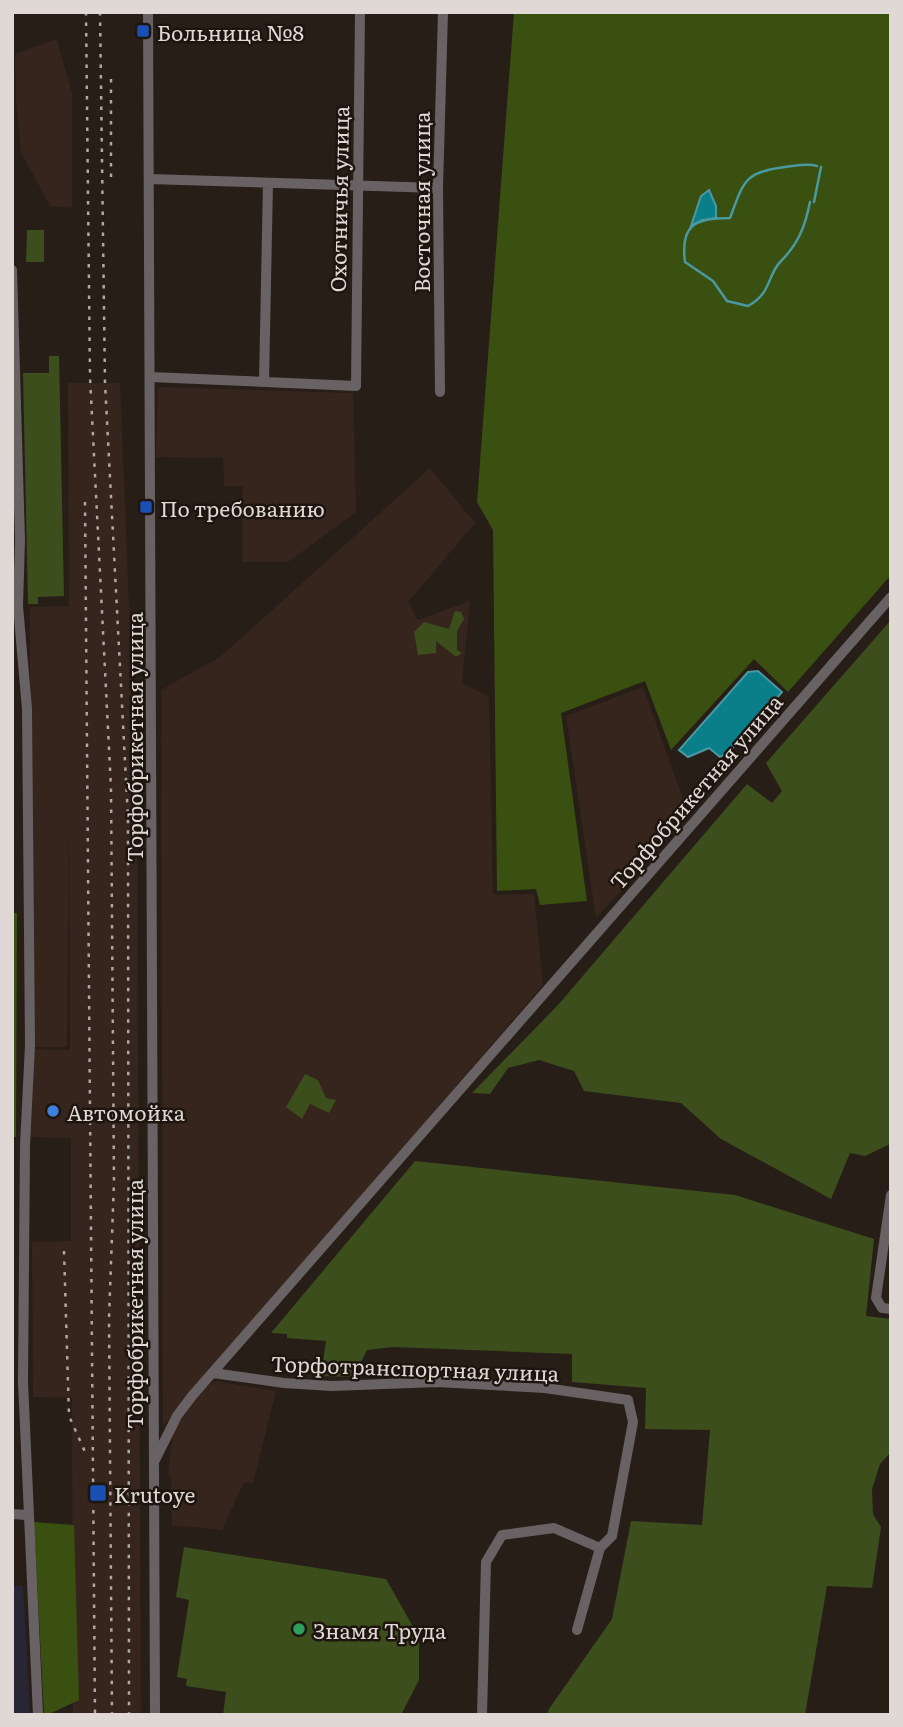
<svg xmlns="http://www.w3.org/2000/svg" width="903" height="1727" viewBox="0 0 903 1727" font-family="Literata,serif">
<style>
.built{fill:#35251c}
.education{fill:#282535}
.green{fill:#3b4e1c}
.forest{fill:#3a5011}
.water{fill:#0a7e89;stroke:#4a99a0;stroke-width:2}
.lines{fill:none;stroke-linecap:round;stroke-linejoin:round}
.stream{stroke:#4a99a0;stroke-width:2.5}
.minor{stroke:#686264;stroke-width:10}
.rail{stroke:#b0a8a4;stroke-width:2.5;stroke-dasharray:3.5 7;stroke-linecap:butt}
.transit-dot{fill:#1a4fb4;stroke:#1e150f;stroke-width:2.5}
.shop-dot{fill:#3f7fe0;stroke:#1e150f;stroke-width:2.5}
.leisure-dot{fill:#2e9e5b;stroke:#1e150f;stroke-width:2.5}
.labels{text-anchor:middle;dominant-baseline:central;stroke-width:5;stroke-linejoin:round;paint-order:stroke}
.poi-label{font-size:21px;fill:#dfd8d4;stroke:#1e150f;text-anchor:start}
.street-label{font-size:21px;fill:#dfd8d4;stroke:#1e150f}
</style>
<rect width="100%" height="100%" fill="#281e18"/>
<path class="built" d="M57,39L72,94V208L50,206L21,152L16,98L15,54Z
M68,383H120L137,804L141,1715H73L72,1398L33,1397L32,1242L71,1241V1138L30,1137L32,1049L70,1050L69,831L67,1047H33L30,962V607L69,606Z
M158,387L353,393L356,512L288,562H242L243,486H224L223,458L156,457Z
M430,468L475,523L408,602L418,620L470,601L462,683L489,697L493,895L534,894L543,985L163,1426L161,690L220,657Z
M643,687L689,816L596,918L566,716Z
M215,1381L276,1391L253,1484L244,1482L222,1530L172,1525L171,1476L168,1475L173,1432L202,1390Z"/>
<path class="education" d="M12,1586H23L30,1715H12Z"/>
<path class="green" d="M27,230H44V262H26Z
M49,356H59L64,596L38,597V604H28L23,373H49Z
M455,611L461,612L464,619L457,631V650L462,653L456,657L436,641V653L418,655L414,632L424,622L449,629Z
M891,620L890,1144L865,1156L850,1153L831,1199L721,1139L681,1103L584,1091L574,1071L539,1060L508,1068L490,1094L472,1093L558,1005L747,784L772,803L782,791L766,763Z
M305,1074L318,1080L326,1098L336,1100L329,1113L310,1104L302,1119L286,1107Z
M415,1161L735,1195L874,1239L866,1316L891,1319V1452L880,1464L872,1489L873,1514L881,1527L872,1588L827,1586L805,1715H547L549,1709L612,1619L631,1521L702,1525L710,1430L645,1429L646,1388L572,1382V1354L393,1347L367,1350L354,1377L321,1376L326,1341L287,1338V1334L271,1333Z
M184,1547L386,1579L419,1637V1680L401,1715H223L226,1692L186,1686L187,1679L177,1677L189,1600L176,1597Z"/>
<path class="forest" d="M514,12H891V575L788,692L754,659L671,750L645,681L561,713L587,901L540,905L536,889L497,891L493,530L477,502Z
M12,913H17L16,1137H12Z
M34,1522L74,1525L79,1700L47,1715H44Z"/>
<path class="water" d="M709,190L716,206V218L702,220L691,226L701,196Z
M758,671L782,692L730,751L720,757L709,748L688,757L679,750L748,672Z"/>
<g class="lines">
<path class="stream" d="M810,202C805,227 798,244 781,261C767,275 772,293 748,306L727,301L713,281L685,262C680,224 696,218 730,218C744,181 744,172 785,167C795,166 807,163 817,166
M814,202L821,167"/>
<path class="minor" d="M148,12L155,1715
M149,179L438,188
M12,270L20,540L18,606L27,709L30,1045L25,1145L23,1382L38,1715
M151,377L356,386L360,12
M264,382L268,183
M440,392L438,188L443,12
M891,1195L876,1298L882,1308L891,1309
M213,1373L284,1383L332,1386L437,1382L545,1388L628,1400L633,1422L612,1536L600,1548L577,1630
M155,1460L177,1416L192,1396L891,597
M12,1514L27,1515
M482,1715L486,1562L502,1535L554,1528L600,1548"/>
<path class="rail" d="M86,12L90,377L111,788L114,1181L109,1318L112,1715
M100,12L105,383L128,818L129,1715
M111,79V181
M85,502L95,1715
M64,1251L69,1416L86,1454"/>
</g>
<g class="transit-dot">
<rect x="136" y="24" width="14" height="14" rx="3.5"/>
<rect x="139" y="500" width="14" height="14" rx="3.5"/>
<rect x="89" y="1484" width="18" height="18" rx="3.5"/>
</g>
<circle class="shop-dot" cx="53" cy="1111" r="7"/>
<circle class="leisure-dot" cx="299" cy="1629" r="7"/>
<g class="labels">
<g class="poi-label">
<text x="157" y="31">Больница №8</text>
<text x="160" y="507">По требованию</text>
<text x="67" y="1111">Автомойка</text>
<text x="114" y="1493">Krutoye</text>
<text x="313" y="1629">Знамя Труда</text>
</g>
<g class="street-label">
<text transform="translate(338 199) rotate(-89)">Охотничья улица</text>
<text transform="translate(420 202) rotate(-90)">Восточная улица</text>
<text transform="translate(133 737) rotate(-90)">Торфобрикетная улица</text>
<text transform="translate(695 791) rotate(-49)">Торфобрикетная улица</text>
<text transform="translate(133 1304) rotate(-90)">Торфобрикетная улица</text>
<text transform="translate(415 1367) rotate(2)">Торфотранспортная улица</text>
</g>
</g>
<rect width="903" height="1727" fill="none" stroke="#dfd8d4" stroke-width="28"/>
</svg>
